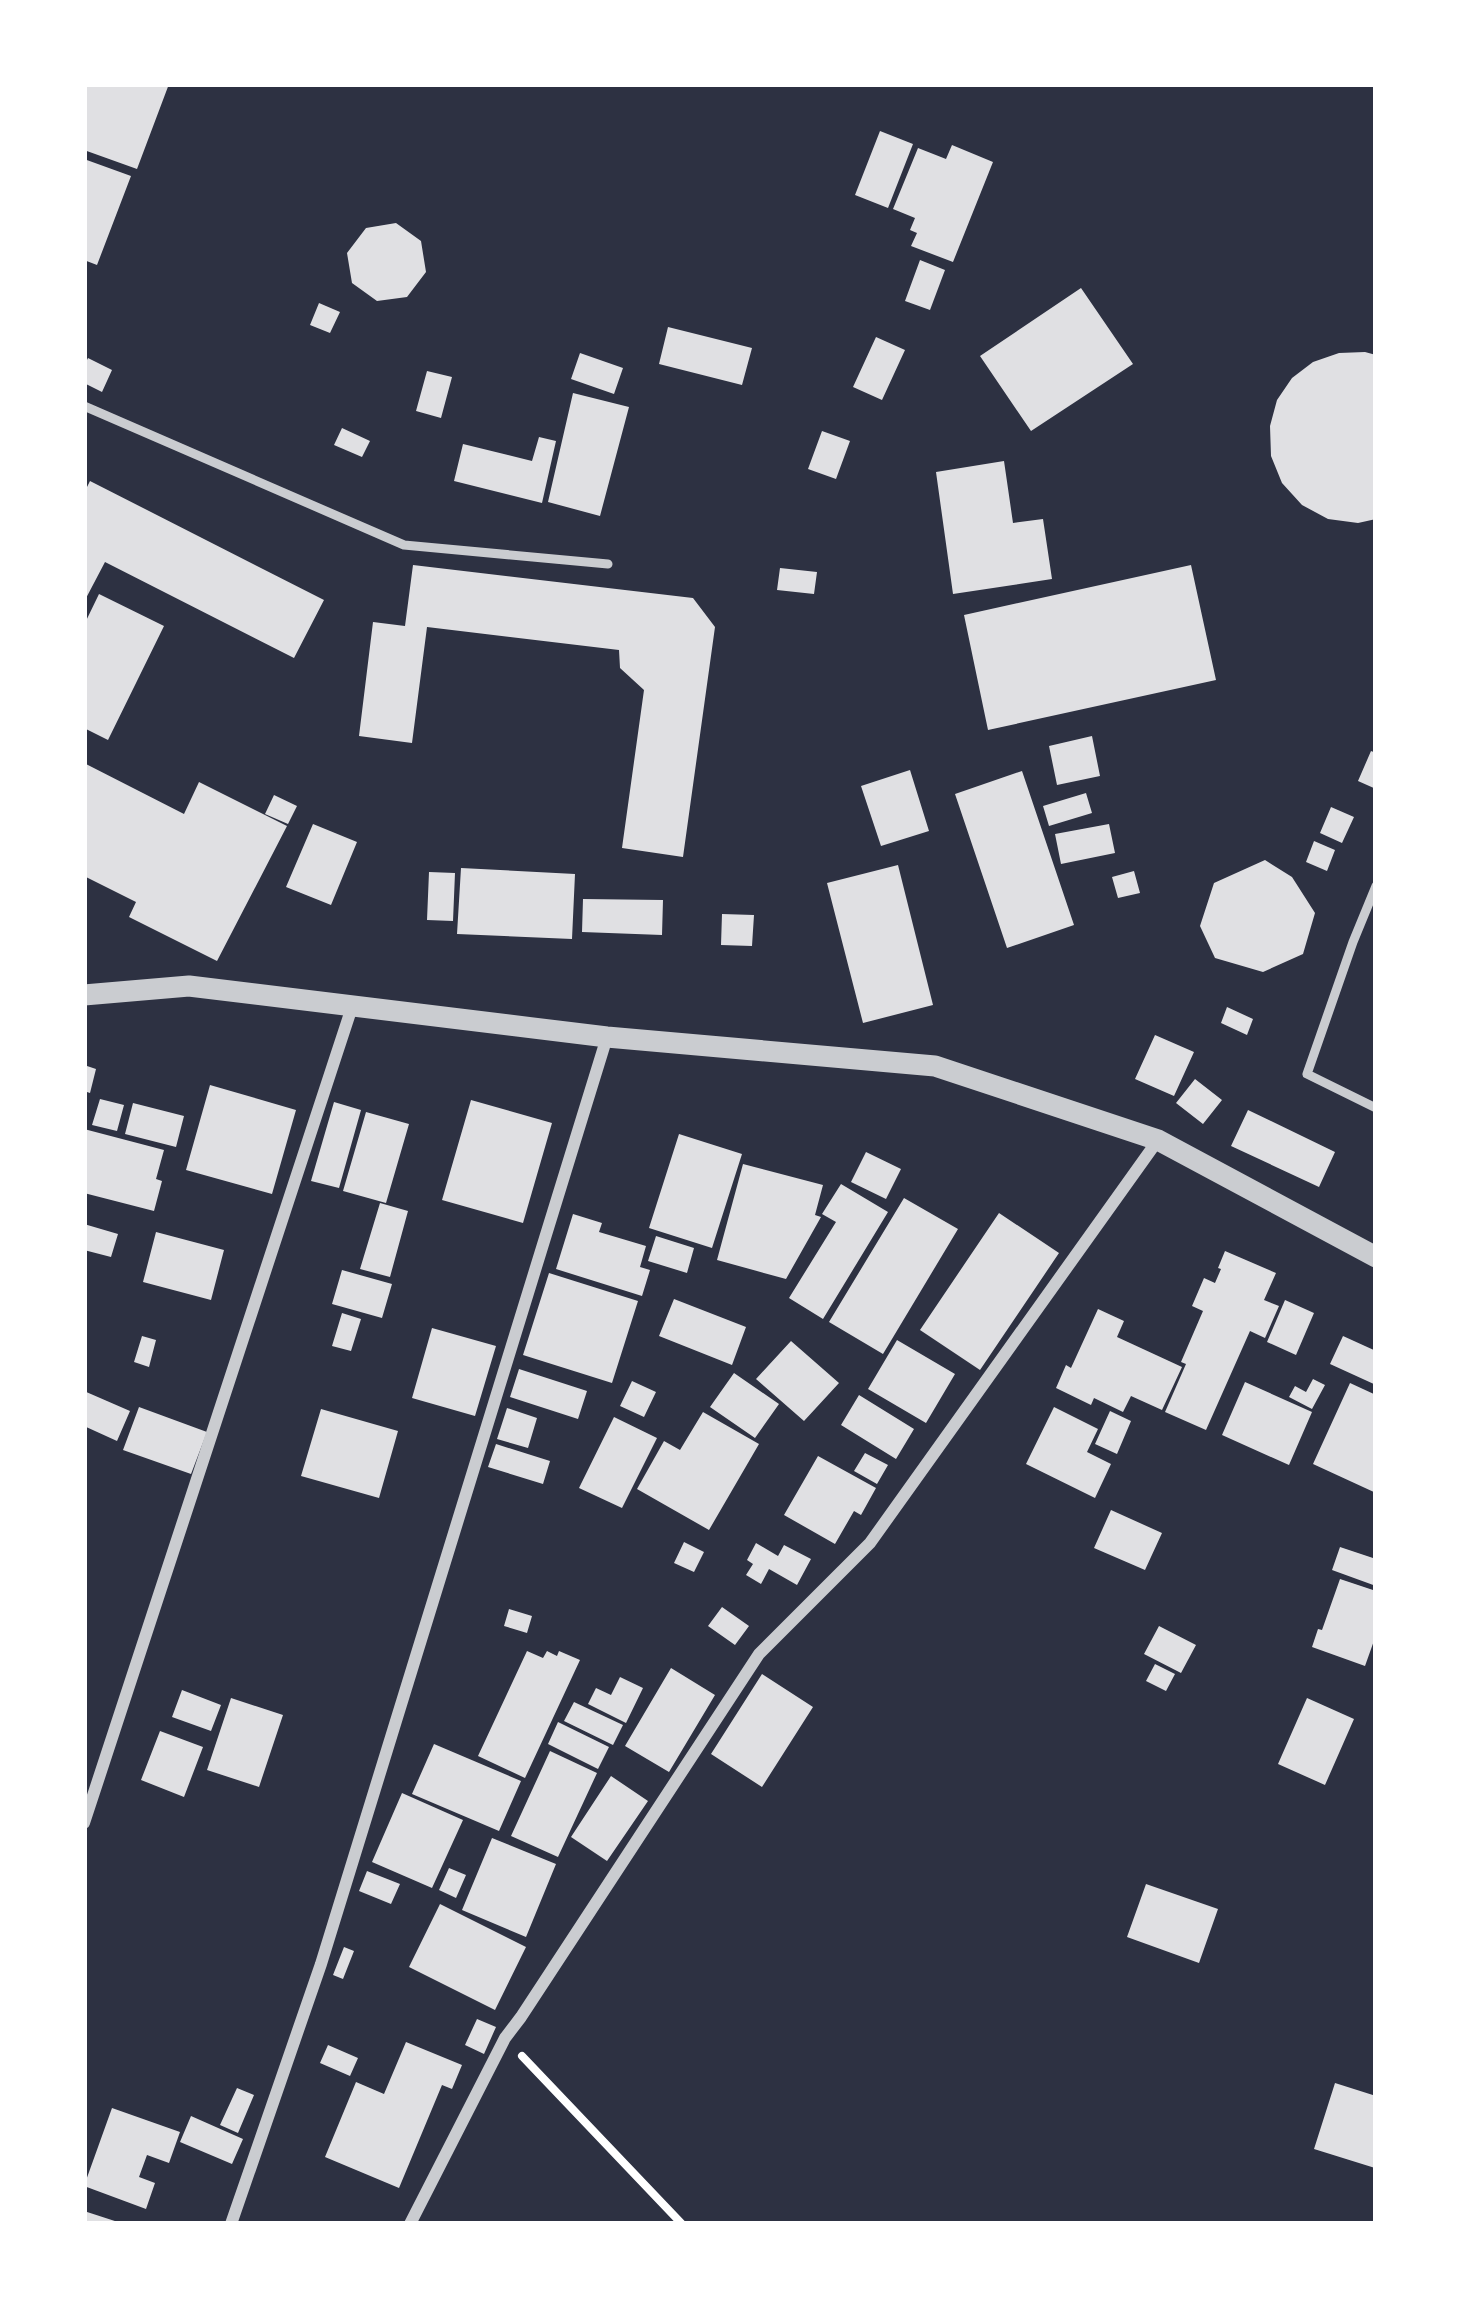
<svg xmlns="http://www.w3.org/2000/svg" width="1460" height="2308" viewBox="0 0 1460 2308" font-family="'IBM Plex Sans',sans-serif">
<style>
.building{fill:#e0e0e3}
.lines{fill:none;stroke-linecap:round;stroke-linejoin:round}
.path{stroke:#fff;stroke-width:8}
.service{stroke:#caccd0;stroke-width:9}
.minor{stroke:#caccd0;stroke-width:12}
.tertiary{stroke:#caccd0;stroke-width:21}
</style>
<rect width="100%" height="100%" fill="#2d3142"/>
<path class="building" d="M84,84H169L137,169L84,150Z
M880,131L913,144L888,208L855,195Z
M952,145L993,162L953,262L911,246L917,233L910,230L915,218L893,209L918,148L946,159Z
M84,159L131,176L97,265L84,260Z
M396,223L421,241L426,272L407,297L377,301L352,283L347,253L366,228Z
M920,260L945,270L930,310L905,301Z
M1081,288L1133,364L1031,431L980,356Z
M319,303L340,312L330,333L310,325Z
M668,327L752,348L742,385L659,364Z
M876,337L905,350L882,400L853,387Z
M1365,352L1376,355V519L1358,523L1328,519L1302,505L1282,483L1271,456L1270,426L1277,400L1292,378L1313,362L1339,353Z
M580,353L623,368L614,394L571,379Z
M88,358L112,370L102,392L84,383V366Z
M427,371L452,377L441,418L416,411Z
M573,393L629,407L600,516L548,502Z
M342,428L370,441L362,457L334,445Z
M822,431L850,441L836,479L808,469Z
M539,437L556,441L542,503L454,481L463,444L532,461Z
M1004,461L1013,523L1043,519L1052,579L953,594L936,472Z
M90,481L324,600L294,658L105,562L84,602V493Z
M413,565L693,598L715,627L683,857L622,848L644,690L620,668L619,650L427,627L412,743L359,736L373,622L405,626Z
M1191,565L1216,680L988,730L964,615Z
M780,568L817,572L814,594L777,590Z
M99,594L164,626L108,740L84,728V625Z
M1092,736L1100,776L1057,785L1049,746Z
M1371,751L1376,753V789L1358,781Z
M84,763L184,814L199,782L287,826L217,961L129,917L136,902L84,876Z
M910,770L929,831L881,846L861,786Z
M1022,771L1074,925L1007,948L955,794Z
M1086,793L1092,813L1049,826L1043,806Z
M274,795L297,806L288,824L265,814Z
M1331,807L1354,817L1342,843L1320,833Z
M313,824L357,842L331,905L286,887Z
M1109,824L1115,853L1061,864L1055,834Z
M1314,841L1335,850L1327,871L1306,862Z
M1265,860L1292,877L1315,913L1303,954L1263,972L1215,958L1200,926L1214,883Z
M898,865L933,1005L863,1023L827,883Z
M461,868L575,874L572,939L457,934Z
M1134,871L1140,893L1118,898L1112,877Z
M429,872L455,873L453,921L427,920Z
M583,899L663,900L662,935L582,932Z
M722,914L754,915L752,946L721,945Z
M1227,1007L1253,1019L1247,1035L1221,1023Z
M1155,1035L1194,1052L1174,1096L1135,1079Z
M84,1065L96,1069L90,1093L84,1091Z
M1195,1079L1222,1100L1203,1124L1176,1103Z
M210,1085L296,1110L272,1194L186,1170Z
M100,1099L124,1105L117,1131L92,1125Z
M471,1100L552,1123L523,1223L442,1200Z
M334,1102L361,1110L339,1188L311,1181Z
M133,1103L184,1116L176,1147L125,1134Z
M1248,1110L1335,1152L1319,1187L1231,1146Z
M366,1112L409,1124L386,1203L343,1191Z
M84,1129L164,1150L156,1179L162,1181L154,1211L84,1193Z
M679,1134L742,1154L712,1248L649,1228Z
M866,1152L901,1169L886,1199L851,1182Z
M743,1164L823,1185L815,1215L821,1217L786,1279L717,1260Z
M841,1184L888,1212L823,1319L789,1298L836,1222L822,1214Z
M904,1198L958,1229L883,1354L829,1322Z
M380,1203L408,1211L390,1277L360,1269Z
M999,1213L1059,1253L980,1370L920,1330Z
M573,1214L602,1223L599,1232L646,1246L640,1267L650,1270L642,1296L556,1269Z
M84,1224L118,1234L111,1257L84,1250Z
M156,1232L224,1250L211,1300L143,1282Z
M656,1236L694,1248L687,1273L648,1261Z
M1225,1251L1276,1273L1264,1300L1279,1306L1265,1338L1250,1331L1206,1430L1165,1412L1186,1364L1181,1362L1203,1311L1192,1306L1204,1278L1215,1283L1221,1269L1218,1268Z
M342,1270L392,1284L382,1318L332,1304Z
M549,1273L638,1301L612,1383L523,1355Z
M674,1299L746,1327L732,1365L659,1336Z
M1285,1300L1314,1313L1296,1355L1267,1342Z
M1098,1309L1124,1321L1117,1337L1182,1367L1162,1410L1131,1396L1123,1412L1094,1398L1091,1405L1056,1388L1066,1365L1071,1368Z
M342,1313L361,1319L351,1351L332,1346Z
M432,1328L496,1346L475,1416L412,1398Z
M142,1336L156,1340L149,1367L134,1362Z
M1343,1336L1376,1351V1385L1330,1364Z
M897,1340L955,1374L926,1423L868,1389Z
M791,1341L839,1383L804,1421L756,1379Z
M519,1369L587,1391L578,1419L510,1397Z
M734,1373L779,1404L755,1438L710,1407Z
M1313,1379L1325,1385L1312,1409L1289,1397L1295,1386L1306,1392Z
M632,1381L656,1392L644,1417L620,1406Z
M1245,1382L1312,1412L1289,1465L1222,1435Z
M1350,1383L1376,1395V1493L1313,1464Z
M84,1391L130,1411L117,1441L84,1426Z
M859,1395L914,1429L896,1459L841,1425Z
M139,1407L207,1432L191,1474L123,1450Z
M1054,1407L1098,1429L1087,1452L1111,1464L1095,1498L1026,1464Z
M507,1408L537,1418L528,1448L497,1439Z
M321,1409L398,1431L379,1498L301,1476Z
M1110,1411L1131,1421L1117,1454L1095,1444Z
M703,1412L759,1444L709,1530L637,1489L664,1441L680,1450Z
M614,1417L657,1438L622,1508L579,1488Z
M496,1444L550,1461L543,1484L488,1467Z
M865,1453L888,1465L877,1484L854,1471Z
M818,1456L876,1488L861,1515L854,1511L835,1544L784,1515Z
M1111,1510L1162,1533L1145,1570L1094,1548Z
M684,1542L704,1552L694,1572L674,1563Z
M756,1543L778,1556L784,1545L811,1559L797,1585L769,1569L761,1584L746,1575L753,1564L747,1560Z
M1340,1547L1376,1559V1586L1332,1570Z
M1340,1579L1376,1591V1635L1365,1666L1312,1647L1318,1629L1322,1630Z
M722,1607L749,1626L735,1645L708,1626Z
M509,1609L532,1616L527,1633L504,1626Z
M1159,1626L1196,1645L1181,1673L1144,1654Z
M527,1651L543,1658L547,1651L557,1656L559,1651L580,1660L525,1778L478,1756Z
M1155,1664L1175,1674L1166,1691L1146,1681Z
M671,1668L715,1695L669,1772L625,1746Z
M762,1674L813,1707L762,1787L711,1754Z
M620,1677L643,1688L626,1723L588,1704L596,1688L611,1695Z
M182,1690L221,1705L211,1731L172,1717Z
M231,1698L283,1715L259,1787L207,1770Z
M1307,1698L1354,1719L1325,1785L1278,1764Z
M574,1702L623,1725L613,1745L564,1721Z
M558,1722L609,1747L598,1769L548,1744Z
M160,1731L203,1747L184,1797L141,1780Z
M434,1744L521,1781L499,1831L412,1794Z
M550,1751L597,1773L558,1857L511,1836Z
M611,1776L648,1801L607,1861L571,1837Z
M402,1793L463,1820L432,1888L372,1862Z
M492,1838L556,1864L526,1937L462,1910Z
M449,1868L466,1875L456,1898L439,1890Z
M367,1871L400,1884L391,1904L359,1891Z
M1146,1884L1218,1909L1199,1963L1127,1937Z
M440,1904L526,1947L495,2010L409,1967Z
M344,1947L354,1951L343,1979L333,1975Z
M477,2019L496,2027L484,2054L465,2045Z
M406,2042L462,2065L452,2089L442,2085L399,2188L325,2157L356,2082L384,2094Z
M328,2045L358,2058L350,2076L320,2063Z
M1335,2083L1376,2096L1375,2168L1314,2149Z
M237,2088L254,2095L238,2133L220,2125Z
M112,2108L180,2132L169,2163L147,2155L139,2177L155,2183L146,2209L84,2186Z
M191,2116L243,2139L232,2164L180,2142Z
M84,2211L121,2223V2224H84Z"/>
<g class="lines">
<path class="path" d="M522,2056L682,2224"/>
<path class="service" d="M84,406L404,545L608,564
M1376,886L1353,942L1307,1074L1376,1108"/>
<path class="minor" d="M84,1823L353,1004
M231,2224L321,1964L607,1037
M410,2224L505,2038L521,2017L759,1654L870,1543L1158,1140"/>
<path class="tertiary" d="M84,995L189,986L607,1037L935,1066L1158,1140L1376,1257"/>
</g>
<rect width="1460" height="2308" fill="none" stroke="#ffffff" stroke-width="174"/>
</svg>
